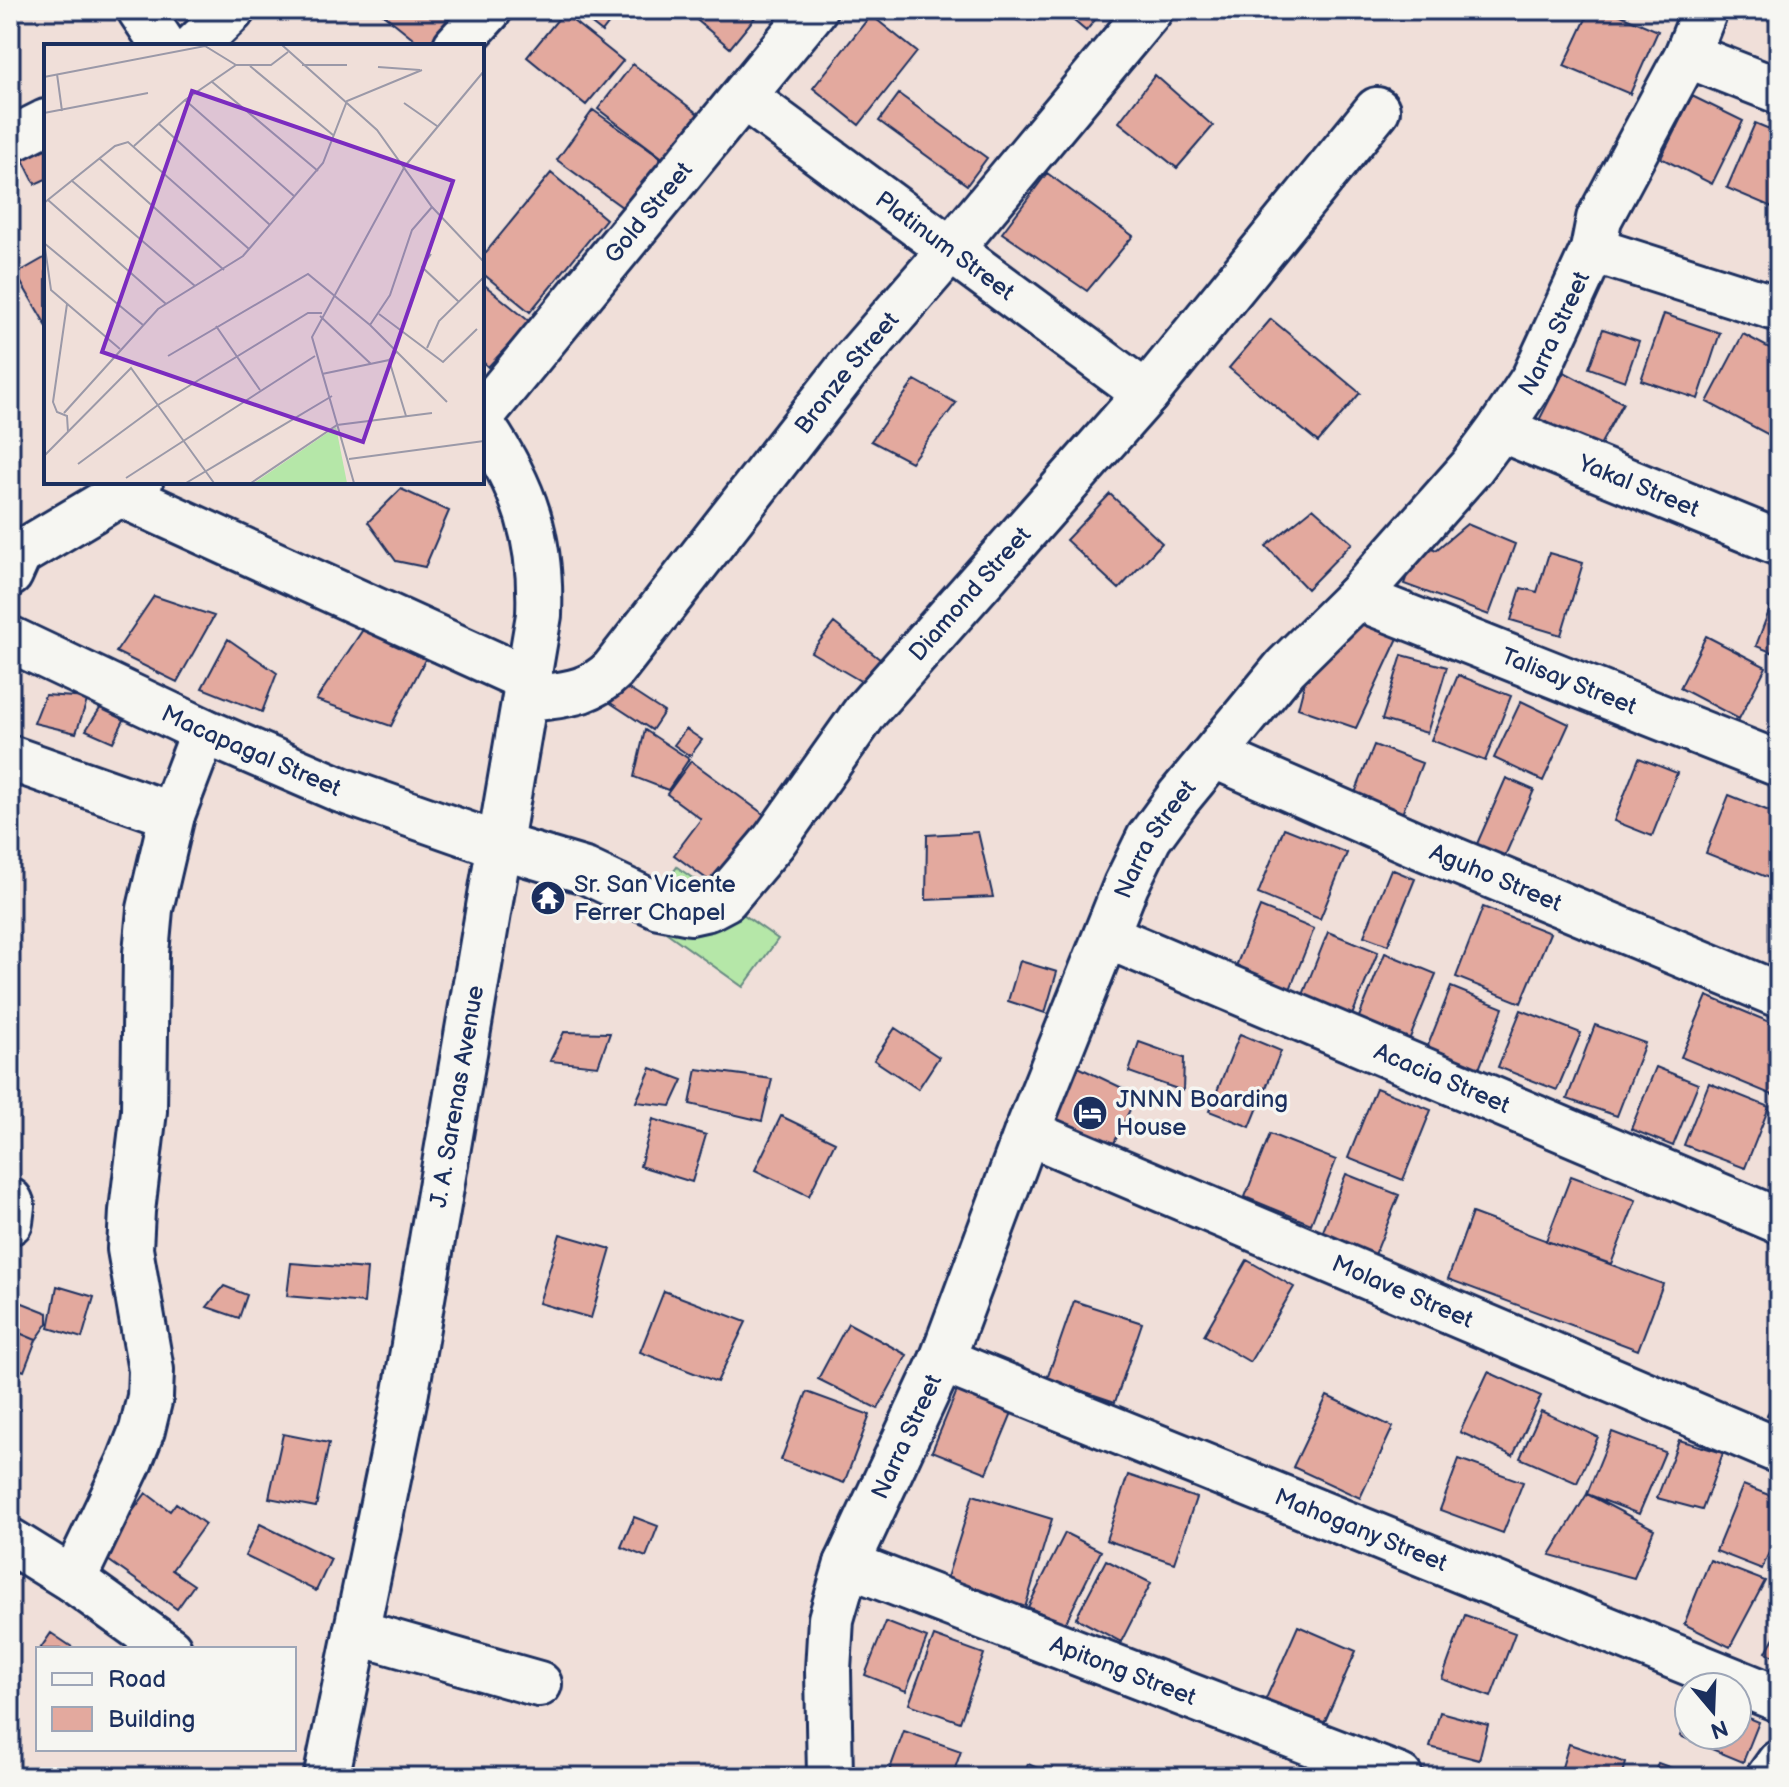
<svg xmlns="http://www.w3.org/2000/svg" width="1789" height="1787" viewBox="0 0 1789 1787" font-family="'Balsamiq Sans',sans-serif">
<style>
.garden{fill:#b5e7a8;stroke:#688b83;stroke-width:2}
.building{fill:#e3a99e;stroke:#1b2f5e;stroke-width:2}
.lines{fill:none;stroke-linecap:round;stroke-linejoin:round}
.minor-casing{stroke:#1b2f5e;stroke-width:50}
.major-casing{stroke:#1b2f5e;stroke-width:50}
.minor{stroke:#f6f6f2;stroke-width:44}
.major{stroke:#f6f6f2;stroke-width:44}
.labels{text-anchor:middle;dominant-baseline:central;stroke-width:7;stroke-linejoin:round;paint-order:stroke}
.street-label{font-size:24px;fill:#1b2f5e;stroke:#f6f6f2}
.poi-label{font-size:24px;fill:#1b2f5e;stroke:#f6f6f2;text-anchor:start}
.inset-road{fill:none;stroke:#9b99a8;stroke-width:2}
.view{fill:#7b2cbf;fill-opacity:0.15;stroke:#7b2cbf;stroke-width:4}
.inset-edge{fill:none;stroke:#1b2f5e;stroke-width:4}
</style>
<rect width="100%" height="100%" fill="#f0dfd9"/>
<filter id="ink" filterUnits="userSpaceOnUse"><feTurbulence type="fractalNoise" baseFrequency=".0125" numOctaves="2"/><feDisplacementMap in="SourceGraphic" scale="16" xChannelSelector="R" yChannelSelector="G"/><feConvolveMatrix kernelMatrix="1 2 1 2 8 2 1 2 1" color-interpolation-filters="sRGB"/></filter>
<g filter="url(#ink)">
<path class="garden" d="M677,867L778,939L743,987L642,915Z"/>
<path class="building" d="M378,10H456L428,46H423Z
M574,10H619L602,32Z
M685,10H761L730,48Z
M1061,10H1103L1086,31Z
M1590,10H1609L1658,31L1630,94L1564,66Z
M563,13L623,61L586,105L527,57Z
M871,15L917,52L859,125L813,88Z
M633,64L706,120L672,165L598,109Z
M1155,75L1213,126L1177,168L1119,122Z
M899,94L987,158L967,185L879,121Z
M1692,96L1743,121L1712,184L1661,158Z
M593,110L665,161L629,212L557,160Z
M1755,123L1779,133V210L1727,188Z
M46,143V179L35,184L21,156Z
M551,173L606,219L530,312L482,273V257Z
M1047,173L1133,236L1087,291L1002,233Z
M46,257V325L16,274Z
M482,283L530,322L488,367L482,361Z
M1664,314L1720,333L1698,399L1641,380Z
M1271,319L1360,393L1318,442L1229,368Z
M1603,329L1639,341L1625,381L1589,368Z
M1743,334L1779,353V417L1769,435L1707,402Z
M1564,372L1623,403L1593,458L1535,428Z
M915,380L956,403L911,462L871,441Z
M401,489L449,511L425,567L396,561L368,522Z
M1110,494L1162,543L1119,589L1066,540Z
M1313,508L1352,543L1307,589L1266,546Z
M1467,524L1515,544L1489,615L1404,584L1419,541L1436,550Z
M1549,553L1583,563L1561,635L1511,620L1521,588L1537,592Z
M1779,584V655L1756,646Z
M154,596L214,616L177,682L116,652Z
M1354,621L1399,636L1356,728L1298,708L1311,658Z
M834,623L886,664L869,686L811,652Z
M364,628L428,654L391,726L316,700Z
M1706,636L1766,667L1739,719L1680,688Z
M228,639L277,673L262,712L202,688Z
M1402,655L1447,667L1427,733L1382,720Z
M1458,675L1511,696L1485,761L1431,740Z
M621,684L664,712L652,730L609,702Z
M45,695L88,698L76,733L34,723Z
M107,698L128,712L113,742L86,730Z
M1521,701L1569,724L1543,781L1494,758Z
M686,729L702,740L690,756L674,745Z
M645,730L689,759L668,790L634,777Z
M1374,745L1422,763L1398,824L1350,806Z
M1639,758L1677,773L1652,836L1614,821Z
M691,761L777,824L715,885L674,855L701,819L667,794Z
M1506,778L1534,790L1504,858L1476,846Z
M1729,795L1779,815V882L1706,853Z
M1284,828L1347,853L1320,919L1258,894Z
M978,832L993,897L926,900L927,835Z
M1391,869L1415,879L1388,945L1364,936Z
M1260,907L1314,929L1287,997L1232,976Z
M1483,907L1550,933L1521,1003L1456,977Z
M1328,932L1378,952L1348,1025L1299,1005Z
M1385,953L1436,974L1403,1055L1352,1034Z
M1020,961L1057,972L1045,1013L1008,1001Z
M1451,987L1503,1008L1477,1074L1425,1053Z
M1707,996L1779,1026V1087L1775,1096L1681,1057Z
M1521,1010L1581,1033L1557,1090L1498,1067Z
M1595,1025L1645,1043L1617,1116L1567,1099Z
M895,1028L939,1057L918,1089L874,1060Z
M564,1032L610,1033L598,1066L550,1061Z
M1240,1034L1281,1051L1250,1127L1209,1111Z
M1139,1042L1184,1058L1183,1091L1129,1072Z
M1074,1065L1137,1095L1106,1160L1042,1130Z
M1656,1067L1698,1084L1673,1146L1631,1129Z
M651,1068L683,1080L671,1106L636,1102Z
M697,1069L772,1079L762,1121L690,1104Z
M1709,1083L1769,1107L1745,1168L1684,1145Z
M1376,1088L1431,1110L1403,1180L1348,1158Z
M781,1116L835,1142L809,1196L755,1170Z
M653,1119L706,1135L692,1182L640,1166Z
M1270,1134L1336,1160L1311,1224L1245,1197Z
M1346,1174L1399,1195L1370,1267L1317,1246Z
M1571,1176L1636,1200L1611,1264L1546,1241Z
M1472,1213L1663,1284L1638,1350L1448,1279Z
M560,1234L611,1249L591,1318L539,1303Z
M1247,1260L1294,1287L1250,1362L1204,1335Z
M291,1263L367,1269L364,1303L287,1296Z
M57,1286L94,1297L82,1338L49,1328Z
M224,1286L247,1295L239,1318L207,1307Z
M664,1291L746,1322L717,1382L640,1352Z
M10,1298L48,1313V1323L36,1340L10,1329Z
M1074,1301L1142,1323L1115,1402L1047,1379Z
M848,1323L907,1355L878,1409L818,1379Z
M10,1329L36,1340L24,1371L10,1366Z
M1488,1372L1541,1396L1513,1456L1460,1432Z
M961,1381L1016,1403L987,1473L932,1451Z
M1779,1385V1421L1767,1416Z
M807,1392L870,1415L844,1483L781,1460Z
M1327,1396L1393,1427L1360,1498L1293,1467Z
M1541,1411L1598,1437L1577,1483L1520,1458Z
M1612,1432L1665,1452L1639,1514L1587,1494Z
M283,1434L329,1443L316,1507L269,1498Z
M1679,1440L1723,1453L1702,1510L1657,1498Z
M1459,1459L1523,1482L1503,1533L1440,1510Z
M1128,1475L1196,1498L1174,1563L1106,1540Z
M1743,1485L1779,1499V1529L1762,1569L1716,1551Z
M146,1493L170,1511L176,1503L205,1524L172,1570L194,1585L177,1609L101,1555Z
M1587,1494L1654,1529L1634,1578L1550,1555Z
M973,1495L1052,1519L1024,1611L944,1587Z
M634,1517L658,1526L646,1557L621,1547Z
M260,1524L331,1559L316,1591L245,1556Z
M1065,1533L1101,1551L1065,1624L1028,1607Z
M1106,1560L1151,1583L1121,1642L1076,1618Z
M1710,1560L1765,1581L1730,1647L1684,1624Z
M1465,1615L1515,1633L1491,1697L1442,1679Z
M886,1622L927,1638L906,1691L865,1675Z
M1298,1626L1356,1651L1319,1735L1261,1710Z
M1779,1628V1659L1766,1652Z
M51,1633L75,1649H40Z
M934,1636L984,1654L960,1722L909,1704Z
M1440,1712L1488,1725L1479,1760L1430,1747Z
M1689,1712V1735H1737V1713L1759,1722L1743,1762L1680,1736Z
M904,1731L961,1751L952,1777H887Z
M1569,1744L1626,1763L1622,1777H1559Z
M1658,1763L1696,1777H1653Z
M1028,1764L1059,1777H1023Z"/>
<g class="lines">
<defs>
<g id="minor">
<path d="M195,46L232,10"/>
<path d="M456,46L489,10"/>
<path d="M1687,55L1779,91"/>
<path id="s1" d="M744,97L1146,394"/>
<path d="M10,140L46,122"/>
<path d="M1593,250L1779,309"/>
<path id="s2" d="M482,415L814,10"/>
<path id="s3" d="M1500,429L1779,543"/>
<path d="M120,494L529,680"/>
<path d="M10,574L19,554L140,482"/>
<path id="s4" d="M1357,597L1779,764"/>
<path id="s5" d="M10,639L204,731L341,790L498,845L585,871L659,906L690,912L708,908L725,899L774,841L866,711L1146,394L1377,110"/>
<path id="s6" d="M526,700C560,694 587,696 613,670L854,361L951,249L1150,10"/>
<path id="s7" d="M1215,756L1413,843L1779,995"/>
<path d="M10,758L172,815"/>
<path id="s8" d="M1107,936L1779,1221"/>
<path id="s9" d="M1027,1132L1779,1451"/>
<path d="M10,1201L12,1206L10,1222"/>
<path id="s10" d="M942,1360L1779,1699"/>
<path id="s11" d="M847,1564L1400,1777"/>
<path d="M73,1580L129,1463L142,1430L150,1397L151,1370L130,1249L132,1211L144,1111L146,953L150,909L172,815L204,731"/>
<path d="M356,1632L539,1684"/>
<path id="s12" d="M830,1777L828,1670L831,1619L847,1564L942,1360L1027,1132L1126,885L1149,838L1179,797L1286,667L1357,597L1472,467L1500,429L1534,378L1593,250L1599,219L1687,55L1705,10"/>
<path d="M1769,1777L1779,1763"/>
</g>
<g id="major">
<path d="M140,10L164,46"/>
<path d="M10,1541L73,1580L169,1649"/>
<path id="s13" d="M327,1774L406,1392L539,615C542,539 525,488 482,425"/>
</g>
</defs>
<use href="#minor" class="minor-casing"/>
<use href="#major" class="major-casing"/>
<use href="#minor" class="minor"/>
<use href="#major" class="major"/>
</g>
</g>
<defs>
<symbol id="temple-disc" viewBox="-11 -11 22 22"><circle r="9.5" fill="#1b2f5e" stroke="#f6f6f2"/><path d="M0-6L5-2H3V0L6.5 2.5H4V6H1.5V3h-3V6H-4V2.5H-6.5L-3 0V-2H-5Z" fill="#fff"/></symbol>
<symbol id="hotel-disc" viewBox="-11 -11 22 22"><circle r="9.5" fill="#1b2f5e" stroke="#f6f6f2"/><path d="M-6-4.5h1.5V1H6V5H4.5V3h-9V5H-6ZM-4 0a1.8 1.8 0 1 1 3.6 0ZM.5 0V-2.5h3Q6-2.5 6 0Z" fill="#fff"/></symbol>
</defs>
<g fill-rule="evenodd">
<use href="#temple-disc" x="528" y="878" width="40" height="40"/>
<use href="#hotel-disc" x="1070" y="1093" width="40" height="40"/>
</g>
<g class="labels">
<g class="street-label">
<text stroke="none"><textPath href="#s2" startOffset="262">Gold Street</textPath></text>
<text stroke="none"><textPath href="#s1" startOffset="250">Platinum Street</textPath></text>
<text stroke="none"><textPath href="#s12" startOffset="1652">Narra Street</textPath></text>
<text stroke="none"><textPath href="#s6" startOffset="472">Bronze Street</textPath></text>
<text stroke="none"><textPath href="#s3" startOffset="150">Yakal Street</textPath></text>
<text stroke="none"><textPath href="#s5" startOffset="1164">Diamond Street</textPath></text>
<text stroke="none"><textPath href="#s4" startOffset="228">Talisay Street</textPath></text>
<text stroke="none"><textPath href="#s5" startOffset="266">Macapagal Street</textPath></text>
<text stroke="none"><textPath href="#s12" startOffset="1004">Narra Street</textPath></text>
<text stroke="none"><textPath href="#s7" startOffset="306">Aguho Street</textPath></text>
<text stroke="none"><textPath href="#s8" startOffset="364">Acacia Street</textPath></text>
<text stroke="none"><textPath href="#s13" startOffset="690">J. A. Sarenas Avenue</textPath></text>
<text stroke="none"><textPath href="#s9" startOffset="408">Molave Street</textPath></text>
<text stroke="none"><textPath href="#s12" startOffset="356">Narra Street</textPath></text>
<text stroke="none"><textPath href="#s10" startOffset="452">Mahogany Street</textPath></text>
<text stroke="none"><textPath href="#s11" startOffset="296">Apitong Street</textPath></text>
</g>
<g class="poi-label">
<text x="574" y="884">Sr. San Vicente<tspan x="574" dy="28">Ferrer Chapel</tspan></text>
<text x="1116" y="1099">JNNN Boarding<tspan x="1116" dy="28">House</tspan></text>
</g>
</g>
<g transform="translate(44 44)">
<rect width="440" height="440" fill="#f0dfd9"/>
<path d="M292,383L303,439H210Z" fill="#b5e7a8"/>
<path class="inset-road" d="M238,1L333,86L388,163L440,218M258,21H303M206,22L289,91M334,23L376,26M13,30L18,67M0,33L161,2L192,21M167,37L274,127M141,56L250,152M360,59L393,82M0,69L104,49M114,79L226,181M90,102L141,56L192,21H227L244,8M56,115L180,226M361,122L440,27M27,136L151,242M4,156L122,260M0,159L71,102L84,98L205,205M0,197L7,246L76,305M0,199L99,281M387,210L378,223L415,258M23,260L9,358L13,368L23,372L24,388M335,270L399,318L433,285M276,272L327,320M326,281L346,251L368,186L388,163M172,282L216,346M383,304L395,277L440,233M124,312L264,230L326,281L403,358M345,316L362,372M278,330L345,316L353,307M20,369L114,265L199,212L279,119L303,57L378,26M0,412L87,324L170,439M305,415L440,397M34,420L114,361L264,269H278M82,434L271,312M142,439L288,352M207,439L293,381L388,369M310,439L268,293L361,122"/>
<path class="view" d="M148,47L409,137L319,398L58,308Z"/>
<rect width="440" height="440" class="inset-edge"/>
</g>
<rect width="1789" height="1787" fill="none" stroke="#f6f6f2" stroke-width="40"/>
<rect x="20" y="20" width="1749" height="1747" fill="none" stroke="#1b2f5e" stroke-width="3" filter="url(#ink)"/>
<rect x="36" y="1647" width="260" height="104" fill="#f6f6f2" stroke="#9ea6b7" stroke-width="2"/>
<rect x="52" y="1673" width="40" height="12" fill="#f6f6f2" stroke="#9ea6b7" stroke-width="2"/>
<text x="108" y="1687" font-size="24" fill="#1b2f5e">Road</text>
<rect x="52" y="1707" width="40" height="24" fill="#e3a99e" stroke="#9ea6b7" stroke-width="2"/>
<text x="108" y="1727" font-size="24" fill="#1b2f5e">Building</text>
<g transform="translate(1713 1711) rotate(161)"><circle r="38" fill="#f6f6f2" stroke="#9ea6b7" stroke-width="2"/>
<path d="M0-6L14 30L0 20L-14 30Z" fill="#1b2f5e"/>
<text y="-12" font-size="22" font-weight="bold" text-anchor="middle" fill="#1b2f5e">N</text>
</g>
</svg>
